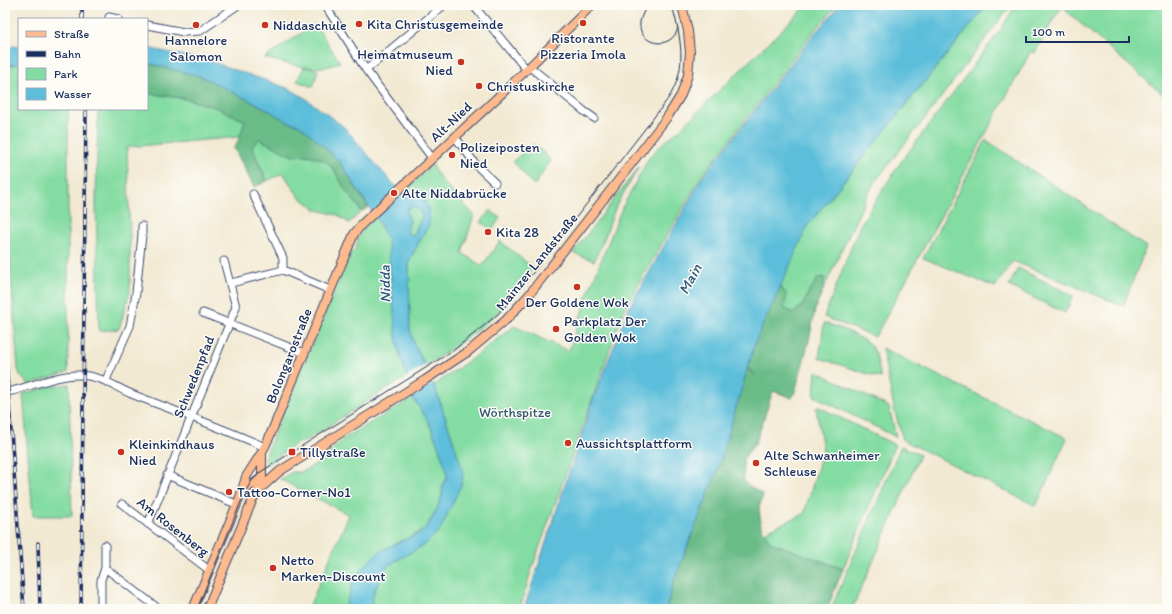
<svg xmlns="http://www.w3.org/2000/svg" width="1172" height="614" viewBox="0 0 1172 614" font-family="Itim,sans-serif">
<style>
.green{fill:#83dca1;stroke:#4f8680}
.forest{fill:#6abc87;stroke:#427672}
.water{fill:#5cbeda;stroke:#3c769c;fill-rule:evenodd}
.pier{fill:#f2e9d2}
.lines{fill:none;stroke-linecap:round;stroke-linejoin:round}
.minor-casing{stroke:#3b4b6f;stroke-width:9}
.major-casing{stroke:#3b4b6f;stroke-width:10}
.minor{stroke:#fff;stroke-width:7}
.major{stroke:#fcba8e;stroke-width:8}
.tram{stroke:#1b2f5e;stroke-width:1}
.rail-casing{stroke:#1b2f5e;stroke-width:3.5}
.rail{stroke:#fdfcf7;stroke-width:2;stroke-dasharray:6;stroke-linecap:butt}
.poi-dot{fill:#c8321e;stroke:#fdfcf7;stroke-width:1.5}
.labels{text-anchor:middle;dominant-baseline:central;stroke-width:3;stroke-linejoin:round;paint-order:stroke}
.poi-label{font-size:14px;fill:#1b2f5e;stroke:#fdfcf7;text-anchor:start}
.street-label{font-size:14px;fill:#1b2f5e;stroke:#fdfcf7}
.park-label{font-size:14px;fill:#355a6f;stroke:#fdfcf7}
.water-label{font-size:15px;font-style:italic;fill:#2e5a83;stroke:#fdfcf7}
</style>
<rect width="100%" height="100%" fill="#fdfcf7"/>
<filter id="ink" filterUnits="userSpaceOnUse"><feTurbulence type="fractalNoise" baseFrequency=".025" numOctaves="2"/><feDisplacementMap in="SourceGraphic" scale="8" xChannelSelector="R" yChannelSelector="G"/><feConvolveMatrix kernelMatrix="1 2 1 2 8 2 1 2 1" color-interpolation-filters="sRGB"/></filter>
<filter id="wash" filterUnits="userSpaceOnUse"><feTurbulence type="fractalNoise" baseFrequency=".012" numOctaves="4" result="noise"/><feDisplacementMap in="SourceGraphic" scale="16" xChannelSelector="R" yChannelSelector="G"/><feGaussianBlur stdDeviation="0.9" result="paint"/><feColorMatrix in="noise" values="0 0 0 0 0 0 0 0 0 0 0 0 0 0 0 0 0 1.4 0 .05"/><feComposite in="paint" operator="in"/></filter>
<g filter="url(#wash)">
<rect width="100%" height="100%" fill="#f2e9d2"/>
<path class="green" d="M807,5H837L815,30L701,177L625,307L530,574L520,609H370L374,592L385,569L390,564L426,544L440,530L453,440L434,385L477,355L514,326L569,351L589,291L622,208L650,156L659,147L679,130Z
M987,5H1011L930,112L877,179L866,197L860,211L823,290L824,277L819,278L809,292L803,305L793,313L784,308L780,286L808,225Z
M1016,5H1064L1056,15L1035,53L1031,51L875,337L824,317L860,225L898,166L1001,29Z
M1069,5H1167V98L1065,10Z
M315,24L340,62C319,74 288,64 265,58Z
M19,64V109H68V372L29,385L20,375L18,369L5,195V66Z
M304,67L318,70L313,87L297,81Z
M147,93L186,99L218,108L245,121L240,137L127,147L130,237V292L119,329L99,331L96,203L98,109H147Z
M259,139L303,156C326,151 335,172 345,189C350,197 357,203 361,212L349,223L338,215L317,210L299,197L283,173L267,181L252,147Z
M986,140L1146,247L1123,306L1013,261L995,287L923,258Z
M534,144L551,160L534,186L513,161Z
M432,165L441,180L474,215L462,253L482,266L500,241L532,267C510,311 465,340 426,366L414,344L410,330L409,261L429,224V212L424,199L414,196L404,191Z
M639,167L616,206L604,239L594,261L573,253Z
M414,206L419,209L422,216L415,233L413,235L408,234L407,231L410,220L406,211L408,208Z
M490,210L500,218L492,230L481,222Z
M376,217L388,241L396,337L407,378L391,386L302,443L300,441L266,465L265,458L268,449L351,252L355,251C357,246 357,237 359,235C363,228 370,223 376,217Z
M1018,268L1073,296L1065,313L1009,286Z
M824,323C835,325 865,338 871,346C878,354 878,368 881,378L819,358Z
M882,348L1067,438L1036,506L903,440L894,408Z
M816,371L889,407L896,437L814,396Z
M69,384L72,516H33L23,394L47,387Z
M413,398L428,421L447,468V478L443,484L442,496L437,509L424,530L383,550L375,555L347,601L345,609H308L349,515L280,479L293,472H301L306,470L322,460L343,439Z
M819,407L895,445L843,569L770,543L764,532L804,514L823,450L816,408Z
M901,446L920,455L852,609H831Z"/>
<path class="forest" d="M147,63L200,76L263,107L288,122L300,125L318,140L341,164L368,207L361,212L359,207L345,190L335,170L324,160L308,155L292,156L259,139L252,147L267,181L254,187L234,148L240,137L245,121L218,108L186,99L147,93Z
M824,277L823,290L815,310L809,341L795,392L792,398L773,391L756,442L743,459L744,482L763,495L759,508L761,527L770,542L843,569L827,609H666L673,583L718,469L747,369L755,375L748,368L755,343L780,286L787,295L784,308L793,313L803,305L809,292L818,278Z"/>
<path class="water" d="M840,5H987L808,225L755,343L718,469L673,583L666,609H524L593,400L629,308L702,178L816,32Z
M19,46V64L5,66V47Z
M147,48L210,61L290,89L305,98L344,127L393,184L414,196L424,199L429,212V224L409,261L410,330L414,344L434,385L453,440L463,472L462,483L440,530L426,544L390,564L385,569L374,591L370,609H345L352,585L363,568L375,555L383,550L420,533L428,526L437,509L442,496L443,484L447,478L446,468L435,437L428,421L413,398L400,355L396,337L388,241L377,219L341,164L327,149L300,125L288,122L263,107L200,76L147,63ZM414,206L419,209L422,216L415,233L413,235L408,234L407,231L410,220L406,211L408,208Z"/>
<path class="pier" d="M427,364L435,382L411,397L405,378Z"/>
</g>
<g filter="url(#ink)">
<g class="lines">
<defs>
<path id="minor" d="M325,5L366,70L432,158
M473,5L527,70
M109,17L118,19
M147,25L184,32L200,31L238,5
M530,67L584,111L594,118
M366,70L444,5
M455,137L477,166L495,183
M253,194L283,258V270
M231,283L283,270L330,290
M203,313L304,353
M106,380L130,326L136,293L142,235V226
M5,392L12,391C31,386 61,374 80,375C103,376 114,387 134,395C178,412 222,428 265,447
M167,475L236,504
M122,504L209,570
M148,524L236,307L224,261
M105,568L159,609
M101,609V580L105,568V545"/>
<path id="major" d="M258,488L262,478V453
M241,496L247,488L262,478
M193,609L240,497L246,477L262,452L269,438L354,234L362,224L514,82L592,5
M207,609L253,499L261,488L280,471L425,380L469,351L506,320L528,296L642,150L668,116L681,95L688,75L690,52L688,31L682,5"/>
</defs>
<use href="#minor" class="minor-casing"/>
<use href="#major" class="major-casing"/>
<use href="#minor" class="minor"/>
<use href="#major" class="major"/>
<path class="tram" d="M647,5C645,10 641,16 640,22C637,45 672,52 678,28
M197,609L245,492L251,482L259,473L454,350L497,315L510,301L529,278L658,112C664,104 670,97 674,88C687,61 679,32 672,5"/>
<defs>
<path id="rail" d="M82,19V5
M5,348L24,609
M38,543L40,609
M81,609L86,109"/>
</defs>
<use href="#rail" class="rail-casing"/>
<use href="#rail" class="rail"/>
</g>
</g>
<g class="poi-dot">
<circle cx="583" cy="23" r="4"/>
<circle cx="359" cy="24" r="4"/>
<circle cx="196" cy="25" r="4"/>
<circle cx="265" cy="25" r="4"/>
<circle cx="461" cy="62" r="4"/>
<circle cx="479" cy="86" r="4"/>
<circle cx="452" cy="155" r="4"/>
<circle cx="394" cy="193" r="4"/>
<circle cx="488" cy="232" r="4"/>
<circle cx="577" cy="287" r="4"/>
<circle cx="556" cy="329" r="4"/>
<circle cx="568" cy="443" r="4"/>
<circle cx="121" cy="452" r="4"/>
<rect x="288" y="448" width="8" height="8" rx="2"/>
<circle cx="756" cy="463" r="4"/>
<circle cx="229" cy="492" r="4"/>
<circle cx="273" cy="568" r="4"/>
</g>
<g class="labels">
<g class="poi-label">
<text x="367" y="24">Kita Christusgemeinde</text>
<text x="273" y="25">Niddaschule</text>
<text x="583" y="38" text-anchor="middle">Ristorante<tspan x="583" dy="16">Pizzeria Imola</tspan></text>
<text x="196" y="40" text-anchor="middle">Hannelore<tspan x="196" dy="16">Salomon</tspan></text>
<text x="453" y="54" text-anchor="end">Heimatmuseum<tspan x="453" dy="16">Nied</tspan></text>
<text x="487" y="86">Christuskirche</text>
<text x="460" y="147">Polizeiposten<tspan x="460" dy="16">Nied</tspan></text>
<text x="402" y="193">Alte Niddabrücke</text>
<text x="496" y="232">Kita 28</text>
<text x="577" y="302" text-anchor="middle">Der Goldene Wok</text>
<text x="564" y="321">Parkplatz Der<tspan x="564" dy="16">Golden Wok</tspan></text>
<text x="576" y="443">Aussichtsplattform</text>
<text x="129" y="444">Kleinkindhaus<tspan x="129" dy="16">Nied</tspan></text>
<text x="300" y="452">Tillystraße</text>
<text x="764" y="455">Alte Schwanheimer<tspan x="764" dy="16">Schleuse</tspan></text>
<text x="237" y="492">Tattoo-Corner-No1</text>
<text x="281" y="560">Netto<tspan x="281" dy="16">Marken-Discount</tspan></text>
</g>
<g class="street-label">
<text transform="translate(451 122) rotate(-43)">Alt-Nied</text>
<text transform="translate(537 262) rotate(-51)">Mainzer Landstraße</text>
<text transform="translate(289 356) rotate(-68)">Bolongarostraße</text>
<text transform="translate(194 377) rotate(-68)">Schwedenpfad</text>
<text transform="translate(173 527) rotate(38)">Am Rosenberg</text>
</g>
<g class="park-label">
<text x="515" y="412">Wörthspitze</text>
</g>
<g class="water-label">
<text transform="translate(690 279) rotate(-61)">Main</text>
<text transform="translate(385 284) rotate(-91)">Nidda</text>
</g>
</g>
<rect width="1172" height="614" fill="none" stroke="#fdfcf7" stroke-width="20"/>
<rect x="18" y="18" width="130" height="92" fill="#fdfcf7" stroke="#a3aaba"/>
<rect x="26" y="31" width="20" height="6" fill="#fcba8e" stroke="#a3aaba"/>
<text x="54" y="38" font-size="12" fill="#1b2f5e">Straße</text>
<rect x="26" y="51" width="20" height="6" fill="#1b2f5e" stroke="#a3aaba"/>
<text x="54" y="58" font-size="12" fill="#1b2f5e">Bahn</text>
<rect x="26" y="68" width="20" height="12" fill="#83dca1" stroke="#a3aaba"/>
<text x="54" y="78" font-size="12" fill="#1b2f5e">Park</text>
<rect x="26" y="88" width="20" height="12" fill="#5cbeda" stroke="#a3aaba"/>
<text x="54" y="98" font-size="12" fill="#1b2f5e">Wasser</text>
<path d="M1026 36v6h103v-6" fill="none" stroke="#1b2f5e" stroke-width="2"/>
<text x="1032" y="36" font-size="12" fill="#1b2f5e" stroke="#fdfcf7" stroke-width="3" paint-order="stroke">100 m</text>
</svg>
